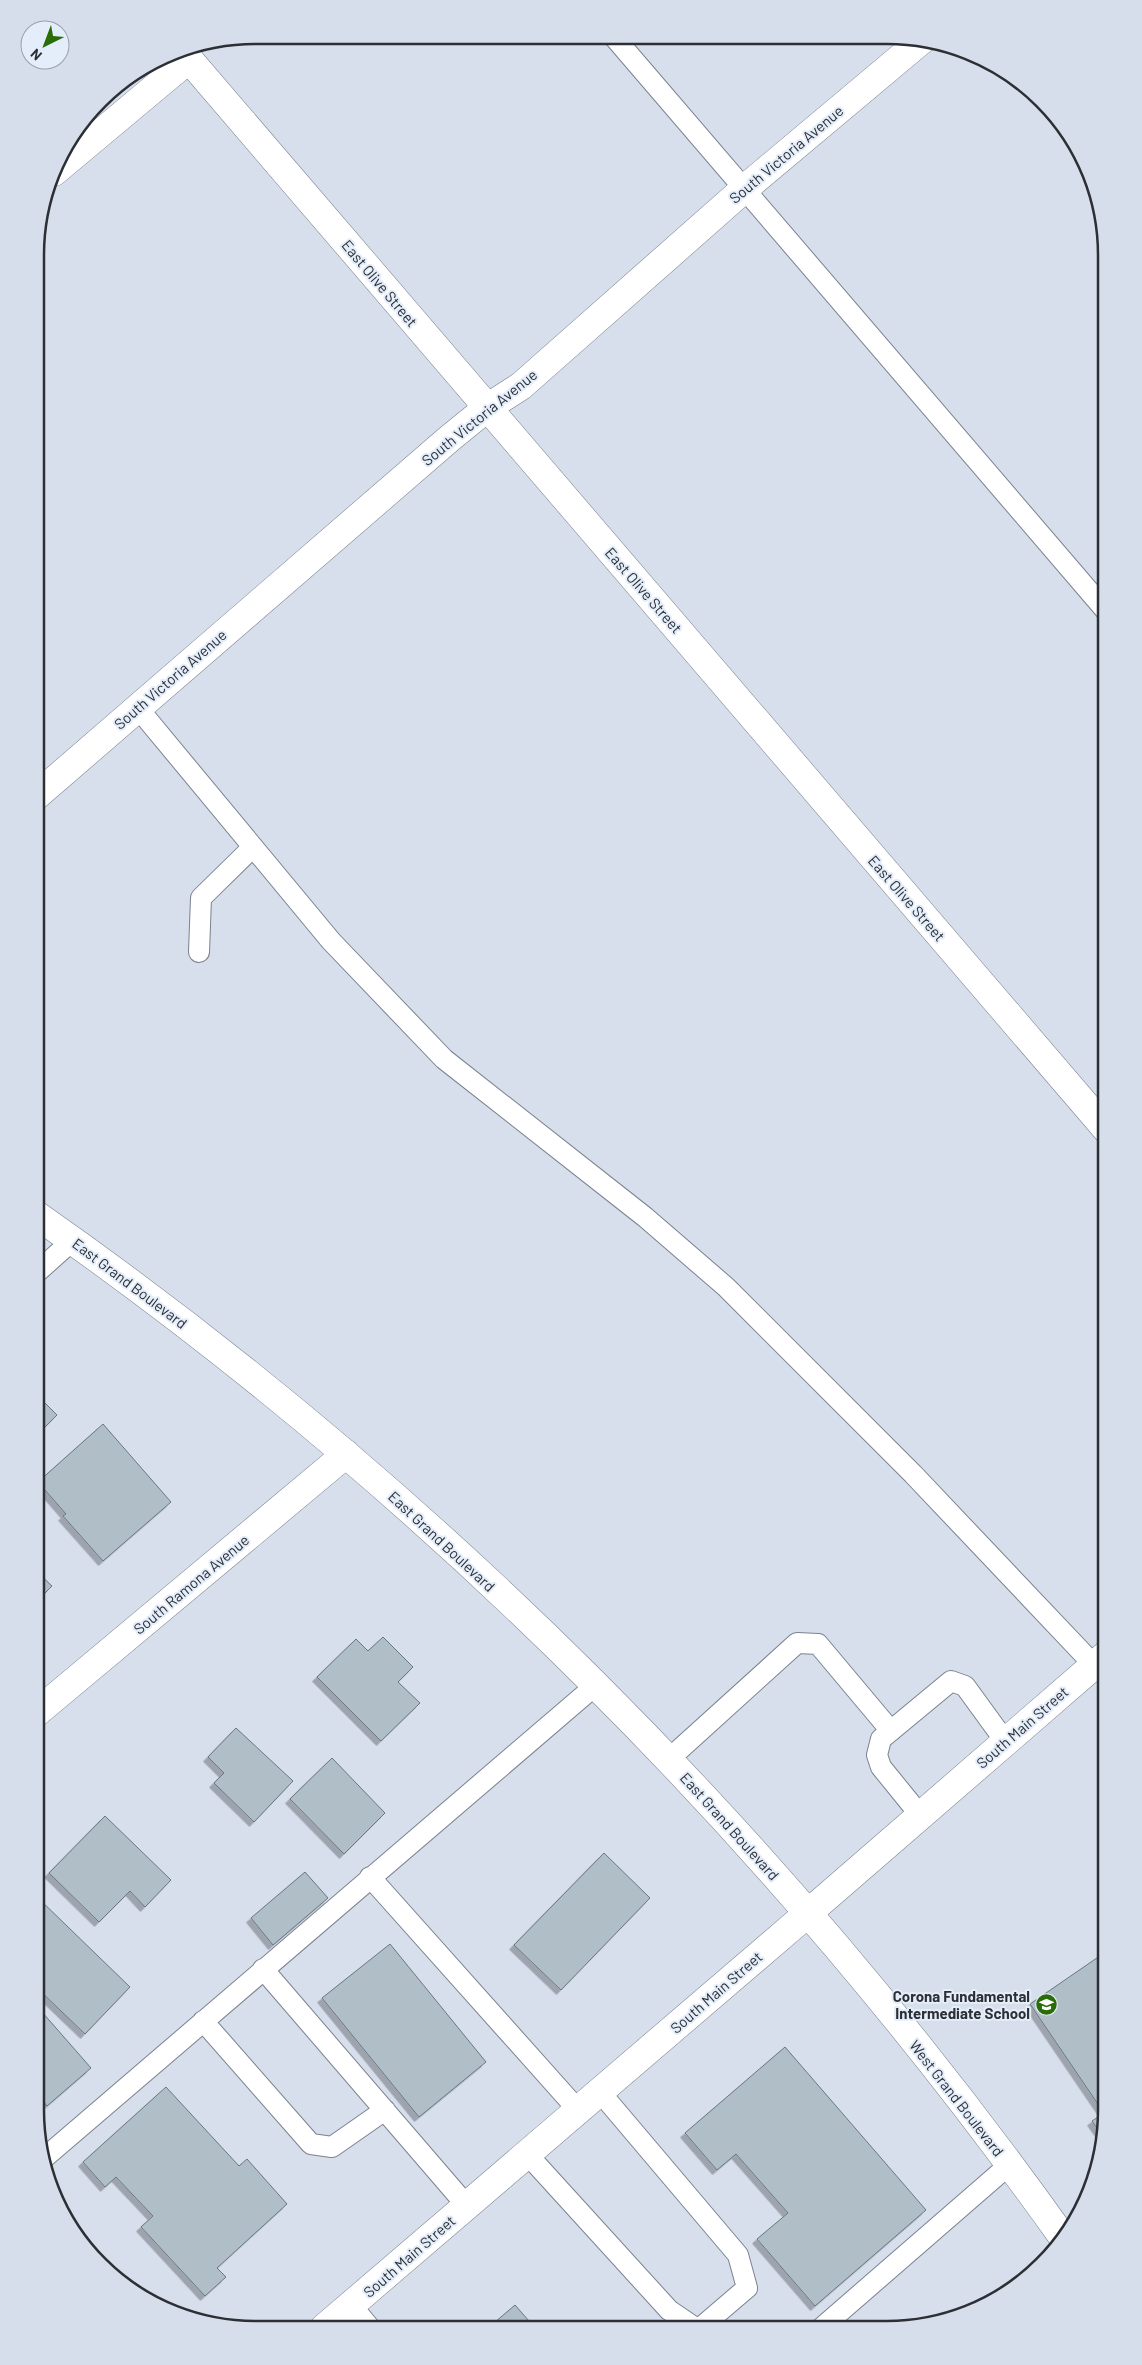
<svg xmlns="http://www.w3.org/2000/svg" width="1142" height="2365" viewBox="0 0 1142 2365" font-family="Barlow,sans-serif">
<style>
.building{fill:#b0bec8;stroke:#6a7780;filter:url(#shadow)}
.lines{fill:none;stroke-linecap:round;stroke-linejoin:round}
.service-casing{stroke:#7b828e;stroke-width:22}
.minor-casing{stroke:#7b828e;stroke-width:29}
.tertiary-casing{stroke:#7b828e;stroke-width:29}
.secondary-casing{stroke:#7b828e;stroke-width:29}
.primary-casing{stroke:#7b828e;stroke-width:29}
.service{stroke:#fff;stroke-width:20}
.minor{stroke:#fff;stroke-width:28}
.tertiary{stroke:#fff;stroke-width:28}
.secondary{stroke:#fff;stroke-width:28}
.primary{stroke:#fff;stroke-width:28}
.labels{text-anchor:middle;dominant-baseline:central;stroke-width:4;stroke-linejoin:round;paint-order:stroke}
.street-label{font-size:15px;fill:#2c2f34;stroke:#e4edfa}
.poi-label{font-size:15px;font-weight:bold;fill:#2c2f34;stroke:#e4edfa;text-anchor:end}
.rim{fill:none;stroke:#2c2f34;stroke-width:2.5}
</style>
<defs>
<filter id="shadow"><feDropShadow dx="-4.5" dy="4.5" stdDeviation="0" flood-color="#0004"/></filter>
</defs>
<rect width="100%" height="100%" fill="#d7dfed"/>
<path class="building" d="M35,1393L57,1415L35,1437Z
M103,1424L171,1502L103,1561L63,1516L66,1514L38,1482Z
M35,1570L52,1586L35,1603Z
M383,1637L413,1667L398,1682L420,1703L381,1741L317,1677L356,1639L368,1651Z
M236,1728L293,1781L254,1822L214,1783L224,1773L208,1757Z
M332,1758L385,1813L344,1854L290,1799Z
M105,1816L171,1880L145,1907L130,1891L99,1922L49,1873Z
M604,1853L650,1898L561,1990L514,1945Z
M305,1872L328,1898L273,1945L251,1918Z
M36,1896L130,1987L85,2034L35,1986Z
M390,1944L486,2062L419,2117L322,1998Z
M1107,1951V2124L1104,2138L1092,2121L1104,2113L1030,2004Z
M35,2004L91,2068L47,2106L35,2091Z
M785,2047L926,2210L815,2306L757,2239L788,2213L736,2154L717,2170L685,2133Z
M166,2087L239,2166L247,2159L287,2204L217,2268L226,2277L205,2296L141,2227L153,2216L116,2177L105,2187L83,2162Z
M515,2305L536,2329H487Z"/>
<g class="lines">
<defs>
<path id="service" d="M614,37L1107,612
M137,707L331,941L444,1059L645,1217L726,1287L913,1474L1094,1665
M199,952L201,898L253,847
M35,1274L73,1240
M669,1759L797,1643L818,1644L891,1731
M920,1815L881,1767L877,1755L881,1739L951,1681L965,1686L1005,1741
M370,1877L578,2110
M263,1969L467,2206
M203,2021L311,2144L332,2147L385,2110
M600,2092L738,2255L747,2288L699,2329
M527,2154L669,2310L697,2329
M43,2159L596,1685
M351,2305L371,2329
M819,2330L1009,2165"/>
<path id="minor" d="M54,172L189,59
M35,797L450,438L487,408L521,386L743,190L923,39
M35,1714L346,1454"/>
<path id="tertiary" d="M181,50L1107,1130"/>
<path id="secondary" d="M807,1914L1107,1654"/>
<path id="primary" d="M35,1214C434,1493 782,1843 1064,2239
M324,2328L807,1914"/>
</defs>
<use href="#service" class="service-casing"/>
<use href="#minor" class="minor-casing"/>
<use href="#tertiary" class="tertiary-casing"/>
<use href="#secondary" class="secondary-casing"/>
<use href="#primary" class="primary-casing"/>
<use href="#service" class="service"/>
<use href="#minor" class="minor"/>
<use href="#tertiary" class="tertiary"/>
<use href="#secondary" class="secondary"/>
<use href="#primary" class="primary"/>
</g>
<defs>
<symbol id="school-disc" viewBox="-11 -11 22 22"><circle r="9.5" fill="#286d08" stroke="#e4edfa"/><path d="M0-5L7-2L0 1L-7-2ZM-4 1L0 2.5L4 1V4Q0 6-4 4Z" fill="#fff"/></symbol>
</defs>
<g fill-rule="evenodd">
<use href="#school-disc" x="1034" y="1992" width="25" height="25"/>
</g>
<g class="labels">
<g class="street-label">
<text transform="translate(786 154) rotate(-40)">South Victoria Avenue</text>
<text transform="translate(380 283) rotate(50)">East Olive Street</text>
<text transform="translate(479 417) rotate(-39)">South Victoria Avenue</text>
<text transform="translate(644 590) rotate(49)">East Olive Street</text>
<text transform="translate(170 679) rotate(-41)">South Victoria Avenue</text>
<text transform="translate(907 898) rotate(49)">East Olive Street</text>
<text transform="translate(130 1283) rotate(37)">East Grand Boulevard</text>
<text transform="translate(442 1541) rotate(43)">East Grand Boulevard</text>
<text transform="translate(191 1584) rotate(-40)">South Ramona Avenue</text>
<text transform="translate(1022 1727) rotate(-41)">South Main Street</text>
<text transform="translate(730 1826) rotate(48)">East Grand Boulevard</text>
<text transform="translate(716 1992) rotate(-41)">South Main Street</text>
<text transform="translate(957 2098) rotate(52)">West Grand Boulevard</text>
<text transform="translate(409 2256) rotate(-41)">South Main Street</text>
</g>
<g class="poi-label">
<text x="1030" y="1996">Corona Fundamental<tspan x="1030" dy="17">Intermediate School</tspan></text>
</g>
</g>
<path d="M0 0H1142V2365H0ZM255 44H887A211 211 0 0 1 1098 255V2110A211 211 0 0 1 887 2321H255A211 211 0 0 1 44 2110V255A211 211 0 0 1 255 44Z" fill="#d5deea" fill-rule="evenodd"/>
<path class="rim" d="M255 44H887A211 211 0 0 1 1098 255V2110A211 211 0 0 1 887 2321H255A211 211 0 0 1 44 2110V255A211 211 0 0 1 255 44Z"/>
<g transform="translate(45 45) rotate(222)"><circle r="24" fill="#e4edfa" stroke="#9aa1ab"/>
<path d="M0-4L9 19L0 12L-9 19Z" fill="#286d08"/>
<text y="-8" font-size="14" font-weight="bold" text-anchor="middle" fill="#2c2f34">N</text>
</g>
</svg>
